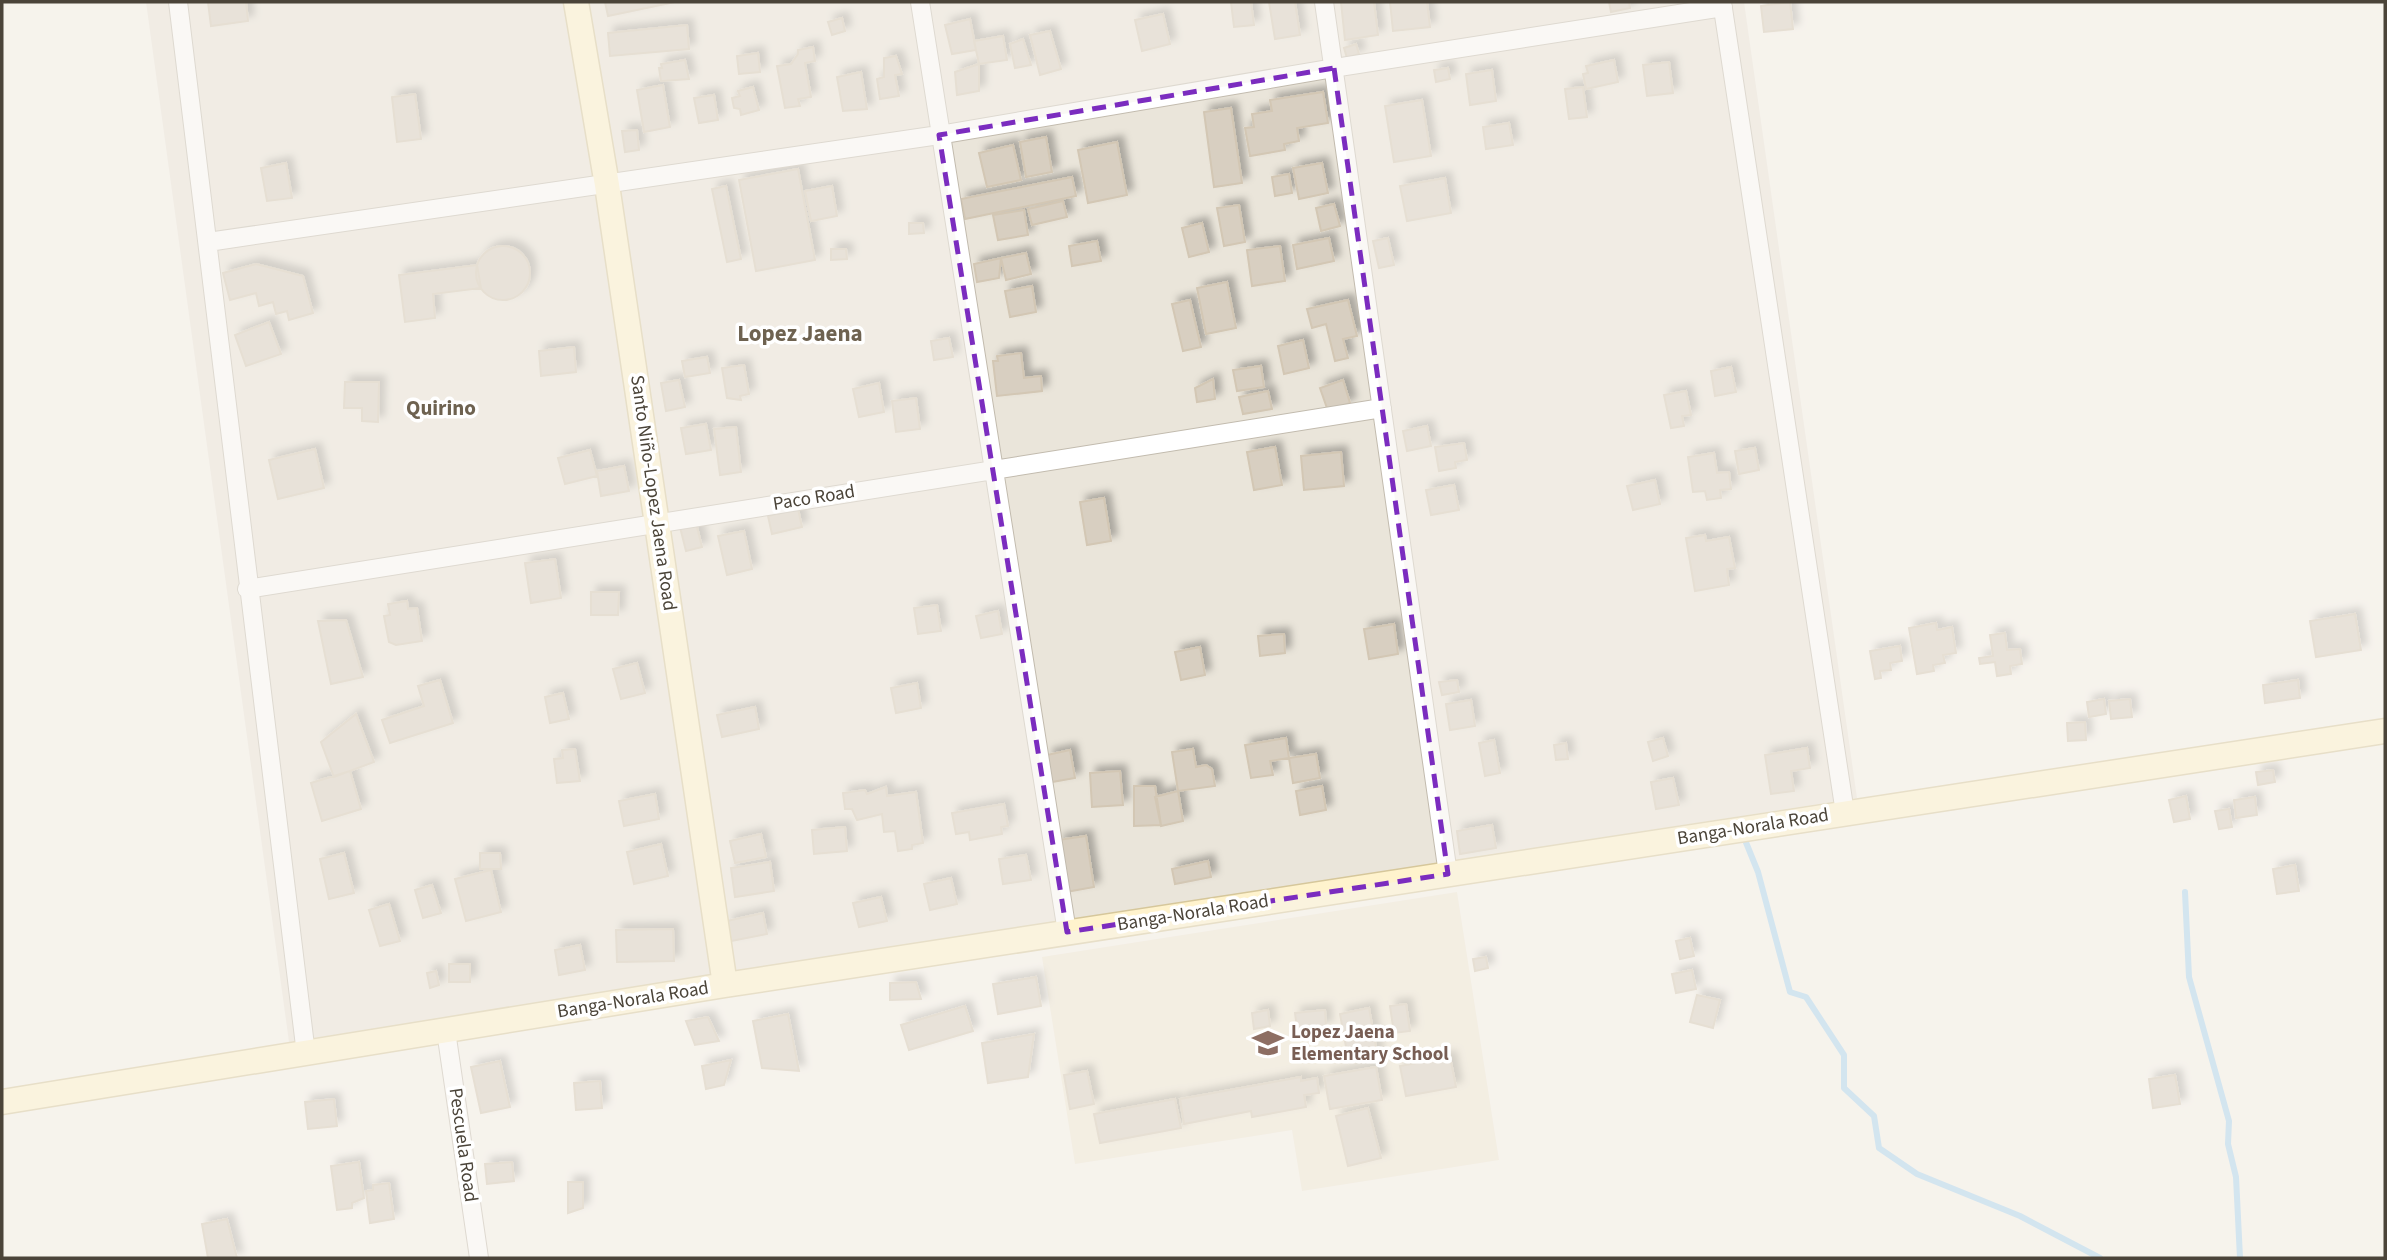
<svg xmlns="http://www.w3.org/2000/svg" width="2387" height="1260" viewBox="0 0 2387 1260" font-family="'Source Sans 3',sans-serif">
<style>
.residential{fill:#eae5da}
.education{fill:#efe8d6}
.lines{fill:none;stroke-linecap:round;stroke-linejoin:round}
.stream{stroke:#a9d4f2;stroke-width:6}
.building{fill:#d8cfc1;stroke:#d3c7b4;stroke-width:2;filter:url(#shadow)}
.street-casing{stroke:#c2bbae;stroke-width:20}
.secondary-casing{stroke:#d6c79b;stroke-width:27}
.street{stroke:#fff;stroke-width:18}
.secondary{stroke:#fff3cd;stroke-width:24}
.marked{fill:none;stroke:#7b2cbf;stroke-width:5;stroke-dasharray:14 9;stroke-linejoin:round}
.labels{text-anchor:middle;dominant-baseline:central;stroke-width:7;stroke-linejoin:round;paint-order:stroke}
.street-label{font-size:19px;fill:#4b4439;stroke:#fff}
.education-label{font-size:19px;font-weight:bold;fill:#785e54;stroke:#fff;text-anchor:start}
.neighbourhood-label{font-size:21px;font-weight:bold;fill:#6e6250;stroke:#fff}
.quarter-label{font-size:23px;font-weight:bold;fill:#6e6250;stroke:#fff}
</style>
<defs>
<filter id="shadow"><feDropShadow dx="6" dy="-6" stdDeviation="3.5" flood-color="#0004"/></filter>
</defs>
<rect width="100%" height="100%" fill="#f6f3ec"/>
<path class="residential" d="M146,2H1744L1857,798L289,1042Z"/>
<path class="education" d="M1457,892L1499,1160L1302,1191L1292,1130L1075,1164L1042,957Z"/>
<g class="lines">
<path class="stream" d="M1745,840L1758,872L1790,992L1806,997L1844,1055V1088L1874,1116L1879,1148L1917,1174L2020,1216L2100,1258
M2185,892L2189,977L2229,1121L2228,1144L2236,1177L2240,1258"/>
</g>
<path class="building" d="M208,2H246L248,21L211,26Z
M605,2H675L608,16Z
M1231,2H1251L1254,25L1234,27Z
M1269,2H1295L1300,35L1275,39Z
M1341,2H1374L1378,35L1345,40Z
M1390,2H1427L1430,27L1393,31Z
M1609,2H1629L1630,8L1611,12Z
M1790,2L1793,29L1764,32L1761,6Z
M1163,14L1170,44L1142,51L1135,20Z
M842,18L845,31L832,35L828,22Z
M970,19L976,50L952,54L945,25Z
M687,25L689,49L610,56L608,33Z
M1050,31L1061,69L1040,75L1030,35Z
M1003,36L1007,60L979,64L974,41Z
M1023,39L1031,65L1015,68L1010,44Z
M1356,44L1359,54L1347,58L1344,48Z
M813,47L815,61L805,63L811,97L798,99L800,106L785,108L777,66L791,64L798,54V50Z
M758,53L760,72L739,74L737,56Z
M896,56L902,74L895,75L899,96L880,99L877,79L884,77V58Z
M685,60L689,79L661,81L659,68H662L661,64Z
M1614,60L1618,82L1586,89L1583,74L1588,73L1586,66Z
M1669,62L1673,93L1647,96L1643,65Z
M979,64V91L957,95L955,72Z
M1448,68L1450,79L1436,82L1434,70Z
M1492,70L1496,101L1470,105L1466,74Z
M861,72L867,109L843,111L837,77Z
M663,85L670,127L644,132L637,90Z
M753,87L759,110L741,115L740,109L734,108L732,98L740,96L738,91Z
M1583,87L1587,117L1569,119L1565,89Z
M1323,92L1328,123L1297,128L1299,141L1284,144L1285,150L1250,156L1245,128L1254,127L1252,114L1272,111L1270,100Z
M415,94L421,139L397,142L392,97Z
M714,95L718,120L699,123L694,98Z
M1422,100L1431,156L1394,162L1385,106Z
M1231,108L1242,183L1214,187L1204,112Z
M1509,123L1513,145L1486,149L1483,127Z
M637,130L639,150L625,152L622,131Z
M1046,137L1052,172L1026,177L1020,142Z
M1117,142L1127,195L1088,203L1078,150Z
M1013,145L1021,180L987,187L979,153Z
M286,163L292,198L267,201L261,168Z
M1322,163L1328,193L1299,199L1293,168Z
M798,169L815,260L756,271L739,180Z
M1289,174L1292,193L1275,196L1272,177Z
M1072,177L1076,196L965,219L961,199Z
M1445,178L1451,213L1407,221L1400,186Z
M726,186L741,259L727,262L712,189Z
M832,186L837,216L811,221L805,191Z
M1063,201L1067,217L1032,225L1028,209Z
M1334,204L1340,226L1321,231L1316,208Z
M1239,205L1245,242L1224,246L1217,208Z
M1024,210L1028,235L998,240L993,215Z
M909,223H923L924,233L909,234Z
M1202,223L1209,252L1189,257L1182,228Z
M1329,238L1334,261L1297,269L1293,245Z
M1388,238L1394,265L1379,268L1373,241Z
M1097,241L1101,261L1072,266L1069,246Z
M476 273a27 27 0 1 1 54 0a27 27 0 1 1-54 0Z
M1280,246L1285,281L1252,286L1247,250Z
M831,249H846L847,259L831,260Z
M1026,253L1031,274L1006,280L1001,258Z
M1001,258L999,278L977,282L974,264Z
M256,264L303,276L313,313L289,320L287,311L276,314L273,302L259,306L256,293L230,300L223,273Z
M477,265L481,288L433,294L435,318L405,322L399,275Z
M1227,282L1236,328L1206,334L1197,288Z
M1032,286L1036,312L1010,317L1005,291Z
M1190,300L1201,347L1183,351L1172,304Z
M1348,300L1357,336L1343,339L1348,358L1335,361L1326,324L1312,328L1307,309Z
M269,322L281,354L246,366L235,335Z
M949,338L953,357L934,360L931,341Z
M1303,340L1309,368L1284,374L1278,346Z
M574,347L576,372L541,376L539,351Z
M1021,353L1024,378L1041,376L1042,391L997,396L993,361H998L997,356Z
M707,357L710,373L685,377L682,361Z
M744,365L749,394L740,396L741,400L727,398L722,368Z
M1261,366L1264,387L1237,391L1233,370Z
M1731,367L1736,392L1715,396L1711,371Z
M1213,379L1215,399L1197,402L1195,388Z
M679,380L685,407L666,411L661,383Z
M1343,380L1350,403L1328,411L1320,388Z
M345,382H379L378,422L362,421V408H344Z
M879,383L884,412L859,417L853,389Z
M1268,391L1272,409L1243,414L1239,397Z
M1686,391L1691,415L1682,416L1684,426L1671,428L1664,395Z
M916,398L920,429L896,432L892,401Z
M706,424L711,450L686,454L681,428Z
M1427,426L1431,446L1407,451L1403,431Z
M736,427L741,472L720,475L714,429Z
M1464,443L1467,460L1455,462L1456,468L1439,471L1435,447Z
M1275,447L1282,485L1254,490L1247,452Z
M1755,448L1759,470L1739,474L1735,451Z
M315,449L324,488L278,499L269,460Z
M590,450L597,476L565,484L558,458Z
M1341,452L1344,486L1304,490L1301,456Z
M1714,453L1717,473L1729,472L1731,489L1720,490L1721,498L1707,500L1705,491L1693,492L1688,457Z
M624,466L629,491L601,496L597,471Z
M1655,480L1660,504L1633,510L1627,486Z
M1454,485L1459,510L1431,515L1426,490Z
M1104,498L1111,541L1087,545L1080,502Z
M798,509L802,527L772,534L768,516Z
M696,523L702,547L686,551L680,527Z
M744,531L752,569L727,575L718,536Z
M1705,535L1706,541L1729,537L1735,568L1727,569L1729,585L1695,591L1686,538Z
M555,559L561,598L531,603L525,563Z
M591,592H619L618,615H591Z
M407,601L408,609L417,608L422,641L396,645L389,642L384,616L390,615L388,604Z
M937,605L941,631L918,634L914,608Z
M998,611L1002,634L981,638L976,616Z
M2355,614L2361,650L2316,657L2310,621Z
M346,620L363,677L331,684L318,621Z
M1936,623L1937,630L1952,627L1956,653L1943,655L1945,663L1933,665L1934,671L1917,674L1909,628Z
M1394,624L1398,654L1369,659L1364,629Z
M2005,633L2007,650L2020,649L2022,664L2010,666L2011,674L1997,676L1995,662L1980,664L1979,658L1993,656L1990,635Z
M1284,634L1285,653L1260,656L1258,636Z
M1900,646L1902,661L1890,663L1891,670L1880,671L1881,678L1875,679L1870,651Z
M1200,647L1205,675L1181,680L1175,652Z
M637,663L645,693L621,699L613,669Z
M440,680L453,723L390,743L382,720L424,706L418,686Z
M1457,680L1459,692L1442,695L1439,682Z
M2298,680L2300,698L2265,703L2263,685Z
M917,683L921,708L896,713L891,688Z
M563,693L569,719L550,723L545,697Z
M2104,699L2106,714L2089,717L2087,702Z
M2130,699L2132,717L2111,719L2109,701Z
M1471,700L1475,726L1450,730L1446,704Z
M755,707L759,729L722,737L717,715Z
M356,714L374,762L334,777L321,742Z
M2085,722L2086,740L2068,741L2067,723Z
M1286,738L1289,758L1270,761L1273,775L1251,778L1245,745Z
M1663,738L1668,756L1653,761L1648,742Z
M1494,740L1500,773L1485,776L1479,743Z
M1566,743L1568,759L1556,760L1554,745Z
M1807,748L1810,768L1791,771L1794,791L1771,794L1765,755Z
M575,749L580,781L557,783L554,759L563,758L562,750Z
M1193,749L1196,767L1206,765L1212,769L1215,786L1178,791L1172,752Z
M1070,750L1075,778L1052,782L1047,755Z
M1316,754L1320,778L1293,783L1289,758Z
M2273,770L2275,782L2258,785L2256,772Z
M350,771L361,809L322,821L311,783Z
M1120,771L1123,805L1092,807L1090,773Z
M1673,778L1679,805L1656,809L1651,782Z
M1134,786H1155L1161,825L1134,826Z
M1322,786L1326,810L1300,815L1296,791Z
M886,787L887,796L916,792L923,843L912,845V849L898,851L895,831L884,832L882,814L857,820L852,809H845L843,793L865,790L867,794Z
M1178,791L1183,821L1161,826L1155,797Z
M655,794L659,819L624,826L619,801Z
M2186,796L2190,819L2174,822L2169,800Z
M2255,797L2257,815L2236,818L2234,800Z
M1004,804L1008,826L1001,827L1002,834L970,840L969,832L956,834L952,813Z
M2229,809L2232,827L2219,829L2215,811Z
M1492,825L1496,848L1460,854L1457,831Z
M845,827L847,851L814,854L812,830Z
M761,834L766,857L735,863L730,841Z
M1086,836L1094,887L1066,892L1058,840Z
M661,844L668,876L634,884L627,852Z
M344,853L354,893L329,899L320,859Z
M480,853H500L501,869H480Z
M1026,855L1031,880L1003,884L999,859Z
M1208,861L1211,877L1175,884L1172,869Z
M770,862L774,891L735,897L731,868Z
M2295,865L2299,891L2277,894L2273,869Z
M491,870L501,912L466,921L455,879Z
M951,878L957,904L930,910L924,884Z
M432,885L441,913L423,918L415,890Z
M881,897L887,921L859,927L853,903Z
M389,904L400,941L380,946L369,910Z
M763,913L767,934L731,941L727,921Z
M673,929L674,961L617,962L616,930Z
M1690,938L1694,956L1680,959L1676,941Z
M580,945L585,970L559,975L555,950Z
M1486,957L1488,968L1475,971L1473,959Z
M449,964H470V982H449Z
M1692,970L1696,989L1676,993L1672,974Z
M436,971L439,985L430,988L427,973Z
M1036,977L1041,1006L998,1014L993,984Z
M916,982L921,999L890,1000V983Z
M1697,995L1720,1000L1713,1028L1690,1022Z
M1406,1004L1410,1031L1394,1033L1390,1006Z
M965,1006L973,1031L909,1050L901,1025Z
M1369,1008L1378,1058L1349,1063L1340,1014Z
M1268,1010L1270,1026L1254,1029L1252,1013Z
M1325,1010L1326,1027L1297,1029L1295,1013Z
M788,1014L799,1071L762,1068L753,1021Z
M708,1017L719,1041L695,1045L686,1021Z
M1034,1034L1028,1077L988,1083L982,1043Z
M1450,1057L1456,1087L1406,1096L1400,1066Z
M731,1060L724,1085L706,1089L702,1066Z
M500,1061L510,1107L481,1113L471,1067Z
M1376,1067L1382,1100L1330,1109L1324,1076Z
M1087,1071L1094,1104L1070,1109L1064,1075Z
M2175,1075L2180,1104L2153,1108L2149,1079Z
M1301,1077V1081L1317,1078L1319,1093L1304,1095L1306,1107L1252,1117L1251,1111L1184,1124L1180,1099Z
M600,1081L602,1108L576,1110L574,1083Z
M334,1099L337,1126L308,1129L305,1102Z
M1175,1099L1181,1128L1100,1143L1094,1114Z
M1368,1108L1381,1158L1348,1166L1336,1116Z
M359,1162L364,1198L352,1203V1208L337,1210L331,1166Z
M512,1162L514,1181L487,1184L485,1164Z
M568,1182H583V1208L568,1213Z
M389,1183L394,1219L370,1223L366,1191L373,1190V1185Z
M227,1219L237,1258H208L202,1224Z"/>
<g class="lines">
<defs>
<path id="street" d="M178,2L306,1054
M920,2L1067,932
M1324,2L1448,874
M1722,2L1845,813
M208,242L939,135L1334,68L1723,7
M247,589L1382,408
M446,1031L479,1258"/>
<path id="secondary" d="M576,2L607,185L725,985
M2,1102L725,985L2385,731"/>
</defs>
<use href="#street" class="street-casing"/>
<use href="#secondary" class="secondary-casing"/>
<use href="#street" class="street"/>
<use href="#secondary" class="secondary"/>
</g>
<path d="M0 0H2387V1260H0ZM1334,68L1448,874L1067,932L939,135Z" fill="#f6f3ec" fill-opacity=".55" fill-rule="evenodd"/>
<path class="marked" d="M1334,68L1448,874L1067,932L939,135Z"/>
<defs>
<symbol id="school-bare" viewBox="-9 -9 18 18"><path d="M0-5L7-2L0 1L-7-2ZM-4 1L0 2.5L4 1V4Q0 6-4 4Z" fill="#8d6e63" stroke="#fff" stroke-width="2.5" paint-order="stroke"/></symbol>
</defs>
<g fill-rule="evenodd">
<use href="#school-bare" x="1246" y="1021" width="44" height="44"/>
</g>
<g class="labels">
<g class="street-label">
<text transform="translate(653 493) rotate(82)">Santo Niño-Lopez Jaena Road</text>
<text transform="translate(814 498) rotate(-9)">Paco Road</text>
<text transform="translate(1753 827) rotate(-9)">Banga-Norala Road</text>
<text transform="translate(1193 913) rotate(-9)">Banga-Norala Road</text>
<text transform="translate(633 1000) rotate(-9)">Banga-Norala Road</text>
<text transform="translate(463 1145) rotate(82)">Pescuela Road</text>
</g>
<g class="education-label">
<text x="1291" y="1032">Lopez Jaena<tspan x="1291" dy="22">Elementary School</tspan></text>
</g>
<g class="neighbourhood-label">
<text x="441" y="408">Quirino</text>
</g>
<g class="quarter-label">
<text x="800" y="333">Lopez Jaena</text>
</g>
</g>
<rect width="2387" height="1260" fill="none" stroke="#4b4439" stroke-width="7"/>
</svg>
